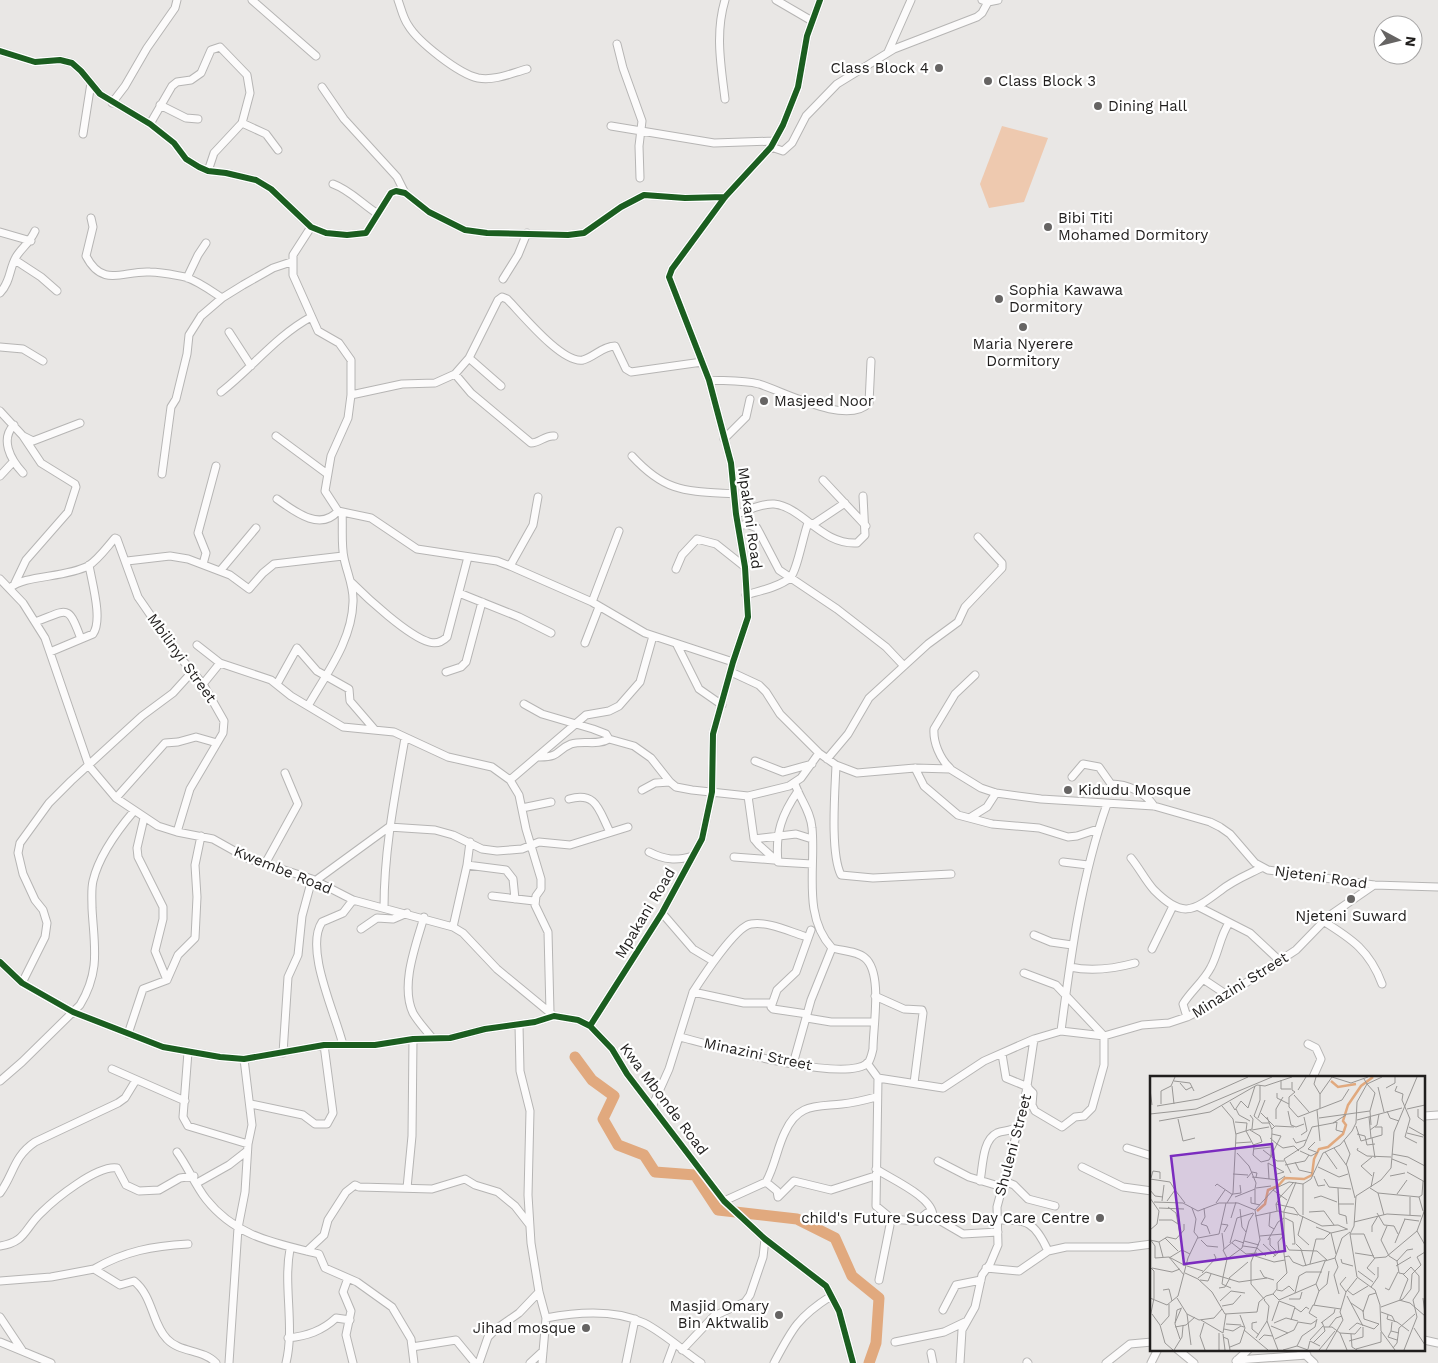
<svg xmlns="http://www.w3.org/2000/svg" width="1438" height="1363" viewBox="0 0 1438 1363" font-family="'Work Sans',sans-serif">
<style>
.green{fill:#eec9af}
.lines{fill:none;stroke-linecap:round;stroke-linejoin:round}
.river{stroke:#e1a97e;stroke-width:11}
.minor-casing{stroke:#b6b5b4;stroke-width:9}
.minor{stroke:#fcfbfb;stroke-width:7}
.cycleway-casing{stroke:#fff;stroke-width:9}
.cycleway{stroke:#1b5e20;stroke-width:6}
.poi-dot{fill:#666463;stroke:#fff;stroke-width:2}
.labels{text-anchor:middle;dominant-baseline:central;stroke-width:4.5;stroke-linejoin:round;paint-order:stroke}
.poi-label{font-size:15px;fill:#201e1d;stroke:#fff;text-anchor:start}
.street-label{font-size:15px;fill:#201e1d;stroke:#fff}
.inset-river{fill:none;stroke:#e1a97e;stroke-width:2.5}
.inset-road{fill:none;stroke:#999795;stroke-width:1}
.view{fill:#7b2cbf;fill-opacity:0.15;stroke:#7b2cbf;stroke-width:2.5}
.inset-edge{fill:none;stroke:#201e1d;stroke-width:2.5}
</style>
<rect width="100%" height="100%" fill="#e9e7e5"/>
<path class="green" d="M1002,126L1048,138L1024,202L989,208L980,184Z"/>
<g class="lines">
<path class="river" d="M575,1057L592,1080L614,1096L603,1119L618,1145L644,1155L655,1172L695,1175L718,1210L797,1219L835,1238L852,1276L879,1298L876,1343L869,1363"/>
<defs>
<path id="minor" d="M252,0L316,56
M398,0C401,8 403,18 408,25C418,42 459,74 478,78C495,81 512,73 527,69
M725,0C715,33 721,66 725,99
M776,0L812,21
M982,0L988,2L998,0
M617,44L623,68L642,121L639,146L640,178
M0,51L35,62L60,60L72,63L81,71L100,94L150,124L174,143L186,159L199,167L208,171L226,173L256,180L271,189L311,227L326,233L347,235L366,233L391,193L396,191L405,193L429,212L465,230L487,233L568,235L584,233L621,207L644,195L685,198L725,197
M888,52L911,0
M322,87L344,119L397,177L405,193
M112,103L125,86L147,48L175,8L177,0
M160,105L186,118L198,119
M242,123L266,134L278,150
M150,124L172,86L177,82L191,80L201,73L211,50L220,47L247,75L250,93L242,123L214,153L208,171
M611,126L714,143L774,141
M83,134L91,83
M771,147L783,151L792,143L806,116L837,84L894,49L977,17L982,13L988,2
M333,184C350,190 362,204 378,214
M91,218L93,227L86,256C103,289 124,270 150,272C162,272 174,275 185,277C198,281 210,290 222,298
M311,227L293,255V275L318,331L339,343L351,360V395L348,418L331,456L325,491L338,511L371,518L417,549L497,561L510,566L592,602L645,633L733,662
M0,232L31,241
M15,260L41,277L57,291
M187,278L198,255L206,243
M503,279L518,255L527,233
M0,293C11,281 9,269 16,257C22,247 29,244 35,231
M229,332L251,366
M0,347L23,349L43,361
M469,358L501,386
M455,374L471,393L531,443C540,443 545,435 554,436
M709,380C725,381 744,380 759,384C785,392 847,426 869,403L871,361
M221,392C252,368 276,336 311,317
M351,395L402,384L435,383L455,374L469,358L498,300L502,297L507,299C521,313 562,364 583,360C594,357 603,346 615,346L626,369L631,372L702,362
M0,411L23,436L33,441L80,423
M14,425C0,439 10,459 23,473
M276,436L326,473
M724,439L746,417L750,399
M632,456C666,493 686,491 734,494
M162,474L171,407L176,399L187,354L189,335L201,316L222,298L243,285L273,268L291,262
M0,476L13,462
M823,480L866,526
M277,499C294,511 320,532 338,511
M736,514C747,511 761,503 774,504C803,507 821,545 857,543L865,535L863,496
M812,525L845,503
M739,526L747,524L757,528L779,570L837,609L886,647L904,666
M127,561L170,556L188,559L230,575L249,589L263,573L274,564L343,556
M203,564L206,553L198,533L216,466
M510,566L533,525L538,497
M676,569L682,555L697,539L716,544L745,567
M220,571L256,528
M0,579L23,603L45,638L89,766L116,798L158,826L177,832L213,839L247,858L312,879L353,900L453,927L463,933L497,969L554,1016
M351,582C367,598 408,636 429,642C436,644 442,642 447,637L468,557
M15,583L26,560L68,512L76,487L75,484L41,463L23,436
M10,588C24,575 65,578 88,566C98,560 107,547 115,538L117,539L138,597L178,655L203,684L224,721L223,733L190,789L177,832
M459,593L519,617L551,633
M746,595C759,591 779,587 790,578C797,571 803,536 808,523
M592,602L619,531
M35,622C68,610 68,603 81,639
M585,643L599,607
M197,645L220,663L271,680L291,696L343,727L394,732L448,757L492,767L510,780L519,795L526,829L541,879V889L536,896L535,905L548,932L550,1012
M677,645L699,689L722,705
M50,652L93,634C103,620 92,583 89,565
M446,672L461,667L466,662L482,602
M731,672L759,685L766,692L780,714L819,753L836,765L857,773L915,768L950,769L981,788L996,793L1041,799L1154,806L1210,822L1220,827L1230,834L1255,863L1268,870L1374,885L1438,887
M203,684L220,663
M277,684L297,648L317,671L349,689L350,701L375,730
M524,704L542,714L593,729L606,734L609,739L634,746L651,758L670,782L676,787L692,790L748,796L789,786L801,778L819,753
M308,706C326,674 352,641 353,602C354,587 347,573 344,558C341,544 343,527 342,512
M540,757C561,757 556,750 571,744C584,740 597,746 609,739
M827,759L848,734L869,698L928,644L958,622L965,607L1002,568V563L978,537
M755,761L783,772L812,764
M836,765C835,791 830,853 841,875L873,878L951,874
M915,768L924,786L958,815L992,824L1039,828L1068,837L1077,836L1098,829
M950,768C940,759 933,742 934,729L955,694L975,675
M1072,777L1083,764L1099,767L1111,784C1127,784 1145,792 1154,806
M510,780L586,715L609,711L619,706L640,682L653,636
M642,790L655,783L670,782
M748,796L754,839L759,845L778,862L812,864
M116,798L165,743L178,742L196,737L217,743
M569,799C597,791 599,811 610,832
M522,808L551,802
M971,817L987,807L996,793
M144,818L137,848L138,857L163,907V919L155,951L167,980
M754,839L796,834L812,839
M649,852C665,860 676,861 693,856
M734,857L774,860
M1131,858C1140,869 1145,880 1154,890C1182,918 1192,912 1220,891C1232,881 1247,875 1261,868
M778,862C775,833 782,814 798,791
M1063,862L1088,865
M265,864L298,804L285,773
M467,865L506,870L513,879L515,899
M315,881L389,827L435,830L453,835L482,849L497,851L522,849L539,842L570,845L628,827
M492,896L534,901
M1199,907L1250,933L1280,961
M384,908C384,850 395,795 405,738
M662,913L693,949L713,961
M424,917C416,945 400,985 413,1013C418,1022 426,1030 432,1038
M1323,921C1352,939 1370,951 1382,984
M453,927L467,865L470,842
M361,929L377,918L393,919L407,913
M1034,935L1051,942L1072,945
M1152,949L1173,906
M0,962L22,983L73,1012L163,1047L220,1057L244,1059L324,1045H375L413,1039L450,1038L485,1029L535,1022L554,1016L578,1020L590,1026L612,1049L627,1074L724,1201L765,1239L826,1286L839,1311L853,1363
M1070,967C1092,972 1113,969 1135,963
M1024,973L1056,985L1104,1036V1065L1092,1108L1084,1116L1075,1117L1062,1127L1035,1111L1032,1105L1033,1093L1028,1088
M1203,979L1227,995
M22,983L45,937L47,923L43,910L35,900L23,874L18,853L20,843L49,803L71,781L142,716L173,693L192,672
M693,992C702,978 736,926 751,924C767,921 788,931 804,936
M875,996L904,1009L922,1010L923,1013L914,1083
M807,1014L773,1009L771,1007L777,990L796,972L811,930
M1187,1017L1183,1004C1191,991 1204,981 1211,967C1219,952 1220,936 1229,923
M807,1018L831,1022H873
M519,1025L520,1071L530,1111L528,1195L531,1243L539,1292L546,1318L542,1363
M590,1026L662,913L702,839L712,792L713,734L733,662L748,617L745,567L736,514L731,463L709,380L669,277L672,269L725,197L771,147L783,125L798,87L807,36L820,0
M1061,1031C1071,954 1081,878 1107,804
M128,1034L143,989L167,980L178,955L195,938L197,897L195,865L201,836
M680,1037C711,1045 843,1084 868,1063C871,1059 872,1053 873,1049C873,1026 883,973 865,958C857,951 842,951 832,948C802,916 816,867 812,828C811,812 800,799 795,784
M1308,1044L1316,1048L1321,1059L1313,1077
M343,1045C336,1015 304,949 322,922L343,913L353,900
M188,1052L183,1117L188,1126L248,1144
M283,1053L288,977L298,955L302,916L312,879
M1002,1054L1006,1078L1028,1087
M867,1063L878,1078L943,1088L984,1061L1034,1039L1061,1031L1104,1036L1142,1025L1169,1023L1187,1017L1215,1003L1296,950L1329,916L1374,885
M793,1064L811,1000L832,948
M112,1069L185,1101
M878,1078L876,1206L887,1215L890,1225L879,1280
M0,1081L22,1062L80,1005C101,970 94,946 92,908C92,899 91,889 93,881C99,855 117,831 134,811
M251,1104L303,1115L315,1124H327L333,1113L324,1045
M652,1107L669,1069L693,992L744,1003H772
M1424,1116L1438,1115
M1127,1148L1152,1156
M177,1152C188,1167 195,1185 206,1199C236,1237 275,1243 319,1254L325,1268L357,1282L392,1307L411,1339L414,1363
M938,1161L969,1177L1002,1187
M1082,1167L1123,1187L1152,1191
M876,1169C891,1179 933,1197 933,1216
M980,1181C983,1167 982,1140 997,1133C1004,1130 1011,1132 1018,1126
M1004,1181L1014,1185L1028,1199L1055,1206
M766,1182L777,1191L778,1197L794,1181L831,1190L875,1176
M197,1183L229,1165L247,1151
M407,1188L412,1136L413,1039
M0,1193C14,1174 13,1157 35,1142L118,1103L125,1098L136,1080
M724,1201L766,1182C775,1166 777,1148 785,1132C798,1103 816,1107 842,1104C854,1103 865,1100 876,1097
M890,1219L917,1221L927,1213L963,1234L998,1232
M997,1220C1027,1219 1035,1222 1048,1251
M0,1246C26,1242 24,1229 41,1213C55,1199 97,1165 117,1168L126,1185L139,1191L159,1190L180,1178L194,1176
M307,1251L324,1235L328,1220L346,1192L355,1185L359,1187L432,1189L465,1179L475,1185L498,1192L515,1206L529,1224
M986,1268L1019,1271L1048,1251L1066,1247H1129L1152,1244
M94,1269C125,1251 153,1246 188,1244
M348,1278L343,1292L351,1311L346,1335L353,1363
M0,1281L51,1277L94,1269L120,1285L134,1281C153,1296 152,1324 167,1339C180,1353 203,1349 216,1363
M943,1310L956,1285L981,1280
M0,1317L22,1350
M546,1318C577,1312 615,1309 644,1323C664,1333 682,1350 701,1363
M288,1338C307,1336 322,1331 336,1318L350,1320
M1424,1340L1438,1343
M0,1342L51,1363
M895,1342L944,1332L965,1322
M412,1347L456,1340L475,1363
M1177,1349L1194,1363
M1299,1349L1314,1363
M682,1350L714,1316L745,1302L750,1295L763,1257L765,1239
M931,1353L933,1363
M1237,1360L1307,1355
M1236,1361L1249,1349
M1027,1362L1028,1363
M229,1363L238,1228L245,1192L248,1144L252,1125L244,1059
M286,1363C295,1326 283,1286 290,1249
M479,1363L488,1337L496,1329L519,1313L539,1292
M530,1363L543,1351
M626,1363L635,1319
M667,1363L674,1344
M774,1363C792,1329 798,1317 831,1296
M960,1363L962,1330L975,1307L982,1275L990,1264L998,1245L997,1207L1024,1106L1034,1039
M1106,1363L1130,1344L1152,1342
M1151,1363L1158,1349"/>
</defs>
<use href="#minor" class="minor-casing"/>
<use href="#minor" class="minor"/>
<defs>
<path id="cycleway" d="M0,51L35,62L60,60L72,63L81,71L100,94L150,124L174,143L186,159L199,167L208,171L226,173L256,180L271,189L311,227L326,233L347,235L366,233L391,193L396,191L405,193L429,212L465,230L487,233L568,235L584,233L621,207L644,195L685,198L725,197
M0,962L22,983L73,1012L163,1047L220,1057L244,1059L324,1045H375L413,1039L450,1038L485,1029L535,1022L554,1016L578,1020L590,1026L612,1049L627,1074L724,1201L765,1239L826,1286L839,1311L853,1363
M590,1026L662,913L702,839L712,792L713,734L733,662L748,617L745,567L736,514L731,463L709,380L669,277L672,269L725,197L771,147L783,125L798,87L807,36L820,0"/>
</defs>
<use href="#cycleway" class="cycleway-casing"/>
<use href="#cycleway" class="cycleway"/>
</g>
<g class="poi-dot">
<circle cx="939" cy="68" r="5"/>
<circle cx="988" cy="81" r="5"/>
<circle cx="1098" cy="106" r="5"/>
<circle cx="1048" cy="227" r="5"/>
<circle cx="999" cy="299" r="5"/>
<circle cx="1023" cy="327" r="5"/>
<circle cx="764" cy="401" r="5"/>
<circle cx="1068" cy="790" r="5"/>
<circle cx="1351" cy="899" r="5"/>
<circle cx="1100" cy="1218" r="5"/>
<circle cx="779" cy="1315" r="5"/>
<circle cx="586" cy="1328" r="5"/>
</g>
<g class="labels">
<g class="poi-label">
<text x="929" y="68" text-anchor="end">Class Block 4</text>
<text x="998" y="81">Class Block 3</text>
<text x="1108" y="106">Dining Hall</text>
<text x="1058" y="218">Bibi Titi<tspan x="1058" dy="17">Mohamed Dormitory</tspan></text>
<text x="1009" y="290">Sophia Kawawa<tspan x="1009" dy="17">Dormitory</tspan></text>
<text x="1023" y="344" text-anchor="middle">Maria Nyerere<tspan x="1023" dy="17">Dormitory</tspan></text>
<text x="774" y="401">Masjeed Noor</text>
<text x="1078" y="790">Kidudu Mosque</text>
<text x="1351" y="916" text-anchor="middle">Njeteni Suward</text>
<text x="1090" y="1218" text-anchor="end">child's Future Success Day Care Centre</text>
<text x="769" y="1306" text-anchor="end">Masjid Omary<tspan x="769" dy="17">Bin Aktwalib</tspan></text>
<text x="576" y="1328" text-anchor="end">Jihad mosque</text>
</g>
<g class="street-label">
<text transform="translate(750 518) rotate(82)">Mpakani Road</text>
<text transform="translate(182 658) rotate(54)">Mbilinyi Street</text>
<text transform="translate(283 870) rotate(22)">Kwembe Road</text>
<text transform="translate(1321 877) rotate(8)">Njeteni Road</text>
<text transform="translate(645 913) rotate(-59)">Mpakani Road</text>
<text transform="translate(1240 985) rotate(-32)">Minazini Street</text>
<text transform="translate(758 1054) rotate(12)">Minazini Street</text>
<text transform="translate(664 1099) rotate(53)">Kwa Mbonde Road</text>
<text transform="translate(1013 1145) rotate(-75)">Shuleni Street</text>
</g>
</g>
<g transform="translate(1150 1076)">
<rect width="275" height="275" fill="#e9e7e5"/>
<path class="inset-river" d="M181,5L188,11L206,8M107,135L115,128L118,114L128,110L135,102L154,103L162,99L164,83L169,73L178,71L193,58L196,49L193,45L198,29L211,10L223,1"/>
<path class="inset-road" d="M166,1L164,8L170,18M182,1L201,7L218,1M131,4V13H141M24,5L40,7L44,15M142,6V14L145,16L139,21V31L148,41L192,24L199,13M30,7L36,14L42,11M217,8L225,17L220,35L221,49M217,8L232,1M110,9V24L104,40L112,47H119M22,10L24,28M247,10L245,15L253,18L252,24L260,43L255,61L267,67M228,11L234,36M236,12L245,7V1M0,13L2,29M148,14L156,1M127,17V22L139,28M144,19L159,36M80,26L85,34L91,25L98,32L105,10M11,28V15L21,10L25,1M7,30L49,23L98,1M72,30L83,43L86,59L83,117L77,127M170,32V18L182,1M86,33L89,39L100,45M257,33L275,29M268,33V41L275,46M167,34L170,65M138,35L141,49L146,51L154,48M237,35L240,42L249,45M111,37L124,50M0,38L46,33L122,1M117,41L122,54L121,80M219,41L221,62M108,42L115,24M169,42L220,35M28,43L33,65L45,62M126,43V33L133,21M207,44L252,32M9,45L60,36L107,9L115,10L142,1M85,46L97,47L96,55M183,47L187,46L186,54L193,56M206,50L211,65L232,59V51H225M259,51L275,60M122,53L125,50L144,51M100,54L110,60L112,66L103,69M102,54L119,51M220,54L227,49L229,38M96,55L104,70L103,79L111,86L119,84L127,68L120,62M257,57L273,61M86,58L102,53L103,43L100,39M122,58L131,60L127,68M207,58L215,60L217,69L225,68M151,59L157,55L154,41M143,62L146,67L156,64M222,62L225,82M194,64L200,78L196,89M165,66L158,73L166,76M86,67L101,66M127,68L133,72L144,70L149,75M184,72L197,90L205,122M208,72L207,74L217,80L241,81M104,73L121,71M113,74L127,85H134M150,75L161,80L168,76M175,76L187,93M87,77L99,90L106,107L105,113M242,78L258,81L275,90M222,81L211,90L222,100M242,83L257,89M125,84L126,99M145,86L149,94L162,97M118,87L134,96L127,98M118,87L119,103M135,89L155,85L159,79M168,91L189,101L198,98M257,96L275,106M141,97L134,83L154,70L162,51L183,47L196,39M83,98L98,99M164,100L168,110L175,109M240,100L255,97M102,101L129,104L135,100M1,102L3,95L10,96V103M97,102L102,96L107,97L106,101M0,103L20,106L25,114L17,125M174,103L179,111L201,113M65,110L67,108L83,119M221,111L224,96M106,112L121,110M188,112L189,138L196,140L197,148M220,112L228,117L269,121L273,135M0,114L5,120L13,121M25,114L35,127M123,114L137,124M228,117L234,139M83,118L91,117L90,109M247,118L257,104M131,120L144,106M85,121L105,113V128M101,121V127L110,129M269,121L272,119L273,105M0,122L9,135L7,148L0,154M164,122L171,120L187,126M12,125L14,109M4,126L33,127L48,135L69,127H88L105,134M66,127L75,114M126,128L144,132L149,139L172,150L188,149L197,153M188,128H204M18,131L26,137L30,158M9,132L34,133M54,132L55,141L51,148L57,150L60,158M90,133L92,151L96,156M127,135L126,128L131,120M159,136L174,135L184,149M120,137L119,150L124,153M227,137L234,149L244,150L248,158M153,139V108M260,139V121M105,140L128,135L148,139M153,140L148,159L159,169M81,142L86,126M135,142L143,146L145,168H142M254,143L269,145M9,144H22L28,148M204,146L237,138L271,140M71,148L78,149L74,156M237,150L231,164L239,180M166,151L181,157L198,153M267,155L275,169M222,156V150L228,140M72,157L74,173M181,157L186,178M200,158H214L224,182L236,181L267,155L275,133M110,160L133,158M15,162L28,175M48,162L69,158L76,127M120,162V169L127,176M0,163L5,170V182L19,181L34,199M0,164L9,166L17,161L26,163L34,154V148M51,164L57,170L68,171M118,164L128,146L134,142M94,165L109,169M9,166L13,181M80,167L87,142L103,137M82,167L96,178L107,177M245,167L255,143M113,168L126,180M146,168L151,173L156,190M136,169L139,174L167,175L177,184M93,170L107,172L116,180M205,177L224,180M105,180L124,186L135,184M239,180L247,185L249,197L254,198L261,191L269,200V215L263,224L267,241L254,274M19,181L36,190M123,181L129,176L128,166L134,159M134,181L139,180L143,186L153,190L176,184M19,182L32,174L40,178M77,182L73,174L85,164L94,167M185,182L188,191L184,199L189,218M225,182L217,192L225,199M191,183L192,187L203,190M247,185L257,174L263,173M160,188L166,163H174L180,157M37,190L53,195M246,190L261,181M0,191L4,195V222L0,242M2,192L22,196L30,193M110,194L114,201L124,204M208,195L223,206M35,197L48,203L62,216L75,238L107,236L109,226L116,220L123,218L129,224L166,208L175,185L185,182L192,162L200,156M52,197L66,182L64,178M73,201L77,183L92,172L99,145L104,137M73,201L72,208L81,212M196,201L190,208L196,216M48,202L56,196L89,206L117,202M79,202L98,186M50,204L58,205L61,198M221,211L228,201V191M69,212L75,211L80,202M235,212L239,214L248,196M13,214L19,213L22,225M127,214L132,215L139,210L144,215M197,214L203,219L218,210M169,215L177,208L179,195M145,217L149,200L156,196H172M123,218L127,213V207L137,197L134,178V135L146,106M197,220L213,250M0,222L17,229L28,220L38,182L48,161L44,156L46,143L42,132M27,222L37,238L49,244L64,242L72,233M273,222L275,238M139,223H150L152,216M250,223L258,203L253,198M114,224L119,230L117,245L128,274M115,224L101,208V186L110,164L105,134L124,113L139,106L153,108L161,103L173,77L190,69L202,55L206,47L207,26L217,8L214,3M249,224L260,227L275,240M70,225L81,215L95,217M129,225L145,231L141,244M201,227L213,235L214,243L229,248M164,229L169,215L166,208M72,230L83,228L91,219M231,231L253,223L261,213L262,198L271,189L267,181L275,176M145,232L151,236L156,231L159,233M213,236L219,219L226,217M231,236L242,240L245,246M2,238L10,249L15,267L23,274M37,238L41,269M238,239L237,243L247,246L259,255M167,242L159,237L163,229L191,233M51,244L73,257L76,238M122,245L129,225M107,246L102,247V253L109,259M172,246L174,251H182L190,257L197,274M242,246L241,255L249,257M25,247L31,233M54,247L50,260L55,274M124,247L136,242L148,245M171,247L184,237L185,233M76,248L91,249M11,249L19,240V228M121,250L138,257M25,251L36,249L45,241M179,251L186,242L192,240M264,252L275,269M74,253L83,255L91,250L94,251M94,254L118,274M199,254L207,247L224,253L229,248M241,255L238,261L247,264M69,257V274M190,257L205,258L211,251M73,258L75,274M201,258L202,271L207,274M73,261L78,263L80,274M106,262L117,245M30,263L25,248L27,234L32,232M125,263L144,254L148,246L161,248L167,244M109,264L114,259L123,260M160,264L173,250M199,265L213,261V251M163,267L175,255L174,251M147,270L152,260L165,251L167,243M80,271L90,267L95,252L90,239M243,272L247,267L249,252L265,238M158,273L160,265L170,270M206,273L231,266V256M24,274L32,261L33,250M133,274L147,270L158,274M169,274L185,255M176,274L193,244L190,236L196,216L207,202M245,274L231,255L230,229L225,214L207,201L200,158L204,150L206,120L231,104L241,92L244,56L267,1"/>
<path class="view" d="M122,68L135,175L34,188L21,80Z"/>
<rect width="275" height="275" class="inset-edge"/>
</g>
<g transform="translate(1398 40) rotate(97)"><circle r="24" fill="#ffffff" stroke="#a6a5a5"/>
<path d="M0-4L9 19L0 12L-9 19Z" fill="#666463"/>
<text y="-8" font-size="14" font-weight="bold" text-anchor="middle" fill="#201e1d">N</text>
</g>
</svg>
